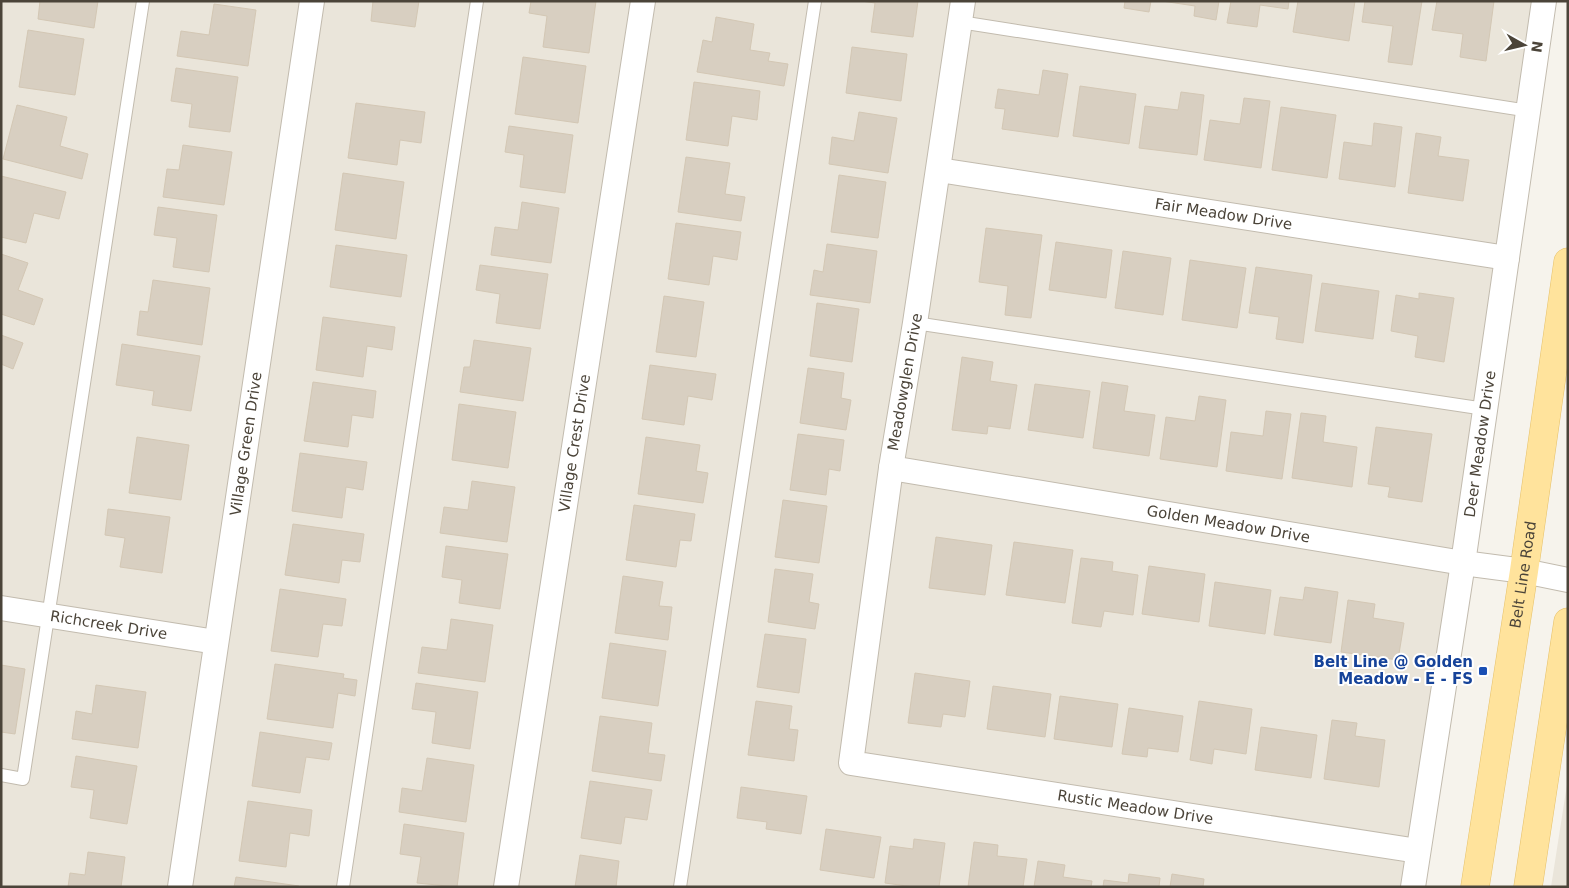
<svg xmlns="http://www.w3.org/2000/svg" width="1569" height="888" viewBox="0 0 1569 888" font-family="'DejaVu Sans',sans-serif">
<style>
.residential{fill:#eae5da}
.building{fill:#d8cfc1;stroke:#d3c7b4}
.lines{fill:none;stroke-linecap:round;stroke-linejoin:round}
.service-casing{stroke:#c2bbae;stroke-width:14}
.minor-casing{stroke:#c2bbae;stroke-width:26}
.primary-casing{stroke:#e6c16a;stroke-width:29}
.service{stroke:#fff;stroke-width:12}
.minor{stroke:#fff;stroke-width:24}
.primary{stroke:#ffe39c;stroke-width:28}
.transit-dot{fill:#1a4fb4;stroke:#fff;stroke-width:2}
.labels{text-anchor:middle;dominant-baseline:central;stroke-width:4;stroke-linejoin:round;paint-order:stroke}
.street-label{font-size:15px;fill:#4b4439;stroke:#fff}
.transit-label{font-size:15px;font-weight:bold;fill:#164399;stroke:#fff;text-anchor:end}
</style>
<rect width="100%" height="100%" fill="#f6f3ec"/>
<path class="residential" d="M1,1H1544L1416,887H1Z
M1568,778V887H1551Z"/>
<path class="building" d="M40,1H98L94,28L38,19Z
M373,1H419L415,27L371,21Z
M531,1H596L589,53L543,47L547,16L529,13Z
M861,1H918L913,37L871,32L875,3Z
M1125,1H1151L1149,12L1124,8Z
M1162,1H1219L1216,20L1194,16L1195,6Z
M1231,1H1289L1288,9L1260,5L1257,27L1227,23Z
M1298,1H1355L1349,41L1293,32Z
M1365,1H1422L1412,65L1388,62L1393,26L1362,22Z
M1437,1H1494L1486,61L1460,57L1463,34L1432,30Z
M214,4L256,10L248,66L177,56L181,31L209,35Z
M716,17L754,24L750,50L770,53L768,61L788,64L784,86L697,72L703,40L712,42Z
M28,30L84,39L75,95L19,87Z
M852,47L907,54L901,101L846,93Z
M523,57L586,66L578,123L515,114Z
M176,68L238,77L230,132L189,127L192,104L171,101Z
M1043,70L1068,74L1058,137L1002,129L1005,109L995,108L998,89L1039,95Z
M694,82L760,91L757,120L732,116L728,146L686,140Z
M1080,86L1136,94L1129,144L1073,136Z
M1181,92L1204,95L1197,155L1139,148L1145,106L1178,110Z
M1244,98L1270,101L1261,168L1204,160L1210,120L1240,124Z
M356,103L425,112L421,143L400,140L397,165L348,158Z
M17,105L67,117L60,146L88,154L82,179L3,159Z
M1281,107L1336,115L1327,178L1272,170Z
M859,112L897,118L888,173L829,164L832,137L854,141Z
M1374,123L1402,127L1395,187L1339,179L1344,142L1372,146Z
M509,126L573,135L565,193L520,187L524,155L505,152Z
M1416,133L1441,137L1438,156L1469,160L1463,201L1408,193Z
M183,145L232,152L224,205L163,197L167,169L179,170Z
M686,157L730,163L725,194L745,197L741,221L678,212Z
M343,173L404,182L396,239L335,230Z
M839,175L886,182L878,238L831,232Z
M1,176L66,192L59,219L34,213L26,243L1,237Z
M522,202L559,208L551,263L491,255L495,227L518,230Z
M158,207L217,215L209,272L173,267L177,238L154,235Z
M676,223L741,232L737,260L713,256L709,285L668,279Z
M986,228L1042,235L1031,318L1005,315L1008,286L979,282Z
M1056,242L1112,250L1106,298L1049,290Z
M827,244L877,251L870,303L810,295L814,270L823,272Z
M336,245L407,255L401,297L330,287Z
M1123,251L1171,258L1163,315L1115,308Z
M1,254L28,263L18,290L43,299L34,325L1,314Z
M1190,260L1246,268L1237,328L1182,320Z
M480,265L548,274L540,329L496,323L500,294L476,290Z
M1256,267L1312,275L1303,343L1276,339L1279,317L1249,313Z
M153,280L210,288L202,345L137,335L140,311L148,312Z
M1322,283L1379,291L1373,339L1315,331Z
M1419,293L1454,298L1444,362L1415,357L1418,336L1391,331L1396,295L1419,299Z
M664,296L704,302L696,357L656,352Z
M817,303L859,309L852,362L810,356Z
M323,317L395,327L392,350L367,346L363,377L316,370Z
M1,335L23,343L13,369L1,364Z
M474,340L531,348L523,401L460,392L464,367H470Z
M122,344L200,356L191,411L152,405L154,391L116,385Z
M962,357L993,362L990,381L1017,385L1010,429L988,426L987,434L952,430Z
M650,365L716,374L712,400L688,396L684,425L642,419Z
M808,368L844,373L841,398L851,400L846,430L800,423Z
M313,382L376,391L373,418L352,415L348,447L304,441Z
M1102,382L1128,386L1124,411L1155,415L1149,456L1093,448Z
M1035,384L1090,391L1083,438L1028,430Z
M1199,396L1226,400L1217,467L1160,459L1166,417L1195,421Z
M459,404L516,412L508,468L452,460Z
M1266,411L1291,414L1282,479L1226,471L1231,432L1263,436Z
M1301,413L1326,416L1323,442L1357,447L1352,487L1292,478Z
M1376,427L1432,434L1422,502L1388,497L1390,487L1368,484Z
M798,434L844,440L840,471L829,469L826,495L790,490Z
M137,437L189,445L181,500L129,493Z
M646,437L700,445L696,471L708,473L703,503L638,494Z
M300,453L367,462L363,490L346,487L342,518L292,511Z
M472,481L515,487L507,542L440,533L444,507L468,510Z
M783,500L827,506L819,563L775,557Z
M634,505L695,514L691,541L680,540L676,567L626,560Z
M108,509L170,517L162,573L120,567L125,538L105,535Z
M293,524L364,534L360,562L342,560L339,583L285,575Z
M936,537L992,545L985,595L929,588Z
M1014,542L1073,550L1065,603L1006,595Z
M446,546L508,554L500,609L459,603L462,580L442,577Z
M1081,558L1113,562L1112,571L1138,575L1133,615L1104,611L1101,627L1072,623Z
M1149,566L1205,574L1199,622L1142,614Z
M775,569L813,574L809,602L819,604L815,629L768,622Z
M623,576L663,582L659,606L672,607L668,640L615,633Z
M1215,582L1271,590L1265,634L1209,626Z
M1305,587L1338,592L1331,643L1274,635L1280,597L1303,600Z
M280,589L346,599L342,626L323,624L318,657L271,651Z
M1348,600L1375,604L1373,618L1404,623L1398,660L1341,652Z
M451,619L493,625L485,682L418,673L422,647L447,650Z
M765,634L806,639L799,693L757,687Z
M610,643L666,651L658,706L602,698Z
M275,664L344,674L343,678L357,680L355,696L338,693L333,728L267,719Z
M1,665L25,669L15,734L1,732Z
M915,673L970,681L965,717L943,714L941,727L908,723Z
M416,683L478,692L470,749L432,743L436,712L412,709Z
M96,685L146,692L138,748L72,739L76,711L92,714Z
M993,686L1051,694L1045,737L987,729Z
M1060,696L1118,704L1112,747L1054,739Z
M756,701L792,706L789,729L798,730L794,761L748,755Z
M1199,701L1252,709L1246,754L1214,749L1212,764L1190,760Z
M1129,708L1183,716L1178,752L1148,748L1147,757L1122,754Z
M600,716L652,723L648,753L665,755L661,781L592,771Z
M1332,720L1357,723L1355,736L1385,740L1379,787L1324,779Z
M1261,727L1317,735L1311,778L1255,770Z
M260,732L332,743L329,760L306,757L300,793L252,786Z
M76,756L137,766L127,824L90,818L94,790L71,787Z
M427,758L474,765L466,822L399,812L402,788L422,791Z
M590,781L652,790L647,820L625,817L621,844L581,838Z
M741,787L807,796L801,834L766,829L767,822L737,818Z
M248,801L312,810L309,836L290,833L286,867L239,861Z
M404,824L464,833L457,887L417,883L421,857L400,854Z
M826,829L881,837L874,878L820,870Z
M914,839L945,843L939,887H914L885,883L890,846L913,849Z
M974,842L998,845L997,856L1027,859L1023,887H968Z
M88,852L125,857L121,887H68L70,873L85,875Z
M580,855L619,861L616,887H575Z
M1038,861L1065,865L1063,877L1092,881L1091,887H1034Z
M1129,874L1160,878L1159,887H1103L1104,880L1128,883Z
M1172,874L1204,879L1203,887H1170Z
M236,877L299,886L298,887H234Z"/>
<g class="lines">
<defs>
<path id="service" d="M960,22L1529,111
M915,323L1485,409
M1,775L23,779L143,1
M343,887L477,1
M680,887L815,1"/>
<g id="minor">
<path id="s1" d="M963,1L915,323L891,468L851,763L1418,851"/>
<path id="s2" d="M939,170L1507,258"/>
<path id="s3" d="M891,468L1463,563L1524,571L1568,580"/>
<path id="s4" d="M1,608L216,642"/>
<path id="s5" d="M180,887L312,1"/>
<path id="s6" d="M506,887L643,1"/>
<path id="s7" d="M1413,887L1463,563L1544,1"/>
</g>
<g id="primary">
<path id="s8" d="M1475,887L1524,571L1568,262"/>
<path d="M1528,887L1568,622"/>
</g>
</defs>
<use href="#service" class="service-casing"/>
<use href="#minor" class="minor-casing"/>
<use href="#primary" class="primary-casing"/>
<use href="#service" class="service"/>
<use href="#minor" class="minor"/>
<use href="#primary" class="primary"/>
</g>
<rect class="transit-dot" x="1478" y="666" width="10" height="10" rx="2.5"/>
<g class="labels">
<g class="street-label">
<text stroke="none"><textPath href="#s2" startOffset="288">Fair Meadow Drive</textPath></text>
<text transform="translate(905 382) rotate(-80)">Meadowglen Drive</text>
<text stroke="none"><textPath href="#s5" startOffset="448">Village Green Drive</textPath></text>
<text stroke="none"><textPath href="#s6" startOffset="449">Village Crest Drive</textPath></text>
<text stroke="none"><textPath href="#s7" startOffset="448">Deer Meadow Drive</textPath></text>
<text stroke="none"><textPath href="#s3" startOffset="342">Golden Meadow Drive</textPath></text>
<text stroke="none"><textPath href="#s8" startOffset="316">Belt Line Road</textPath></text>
<text stroke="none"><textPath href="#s4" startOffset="109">Richcreek Drive</textPath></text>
<text stroke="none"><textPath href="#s1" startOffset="1058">Rustic Meadow Drive</textPath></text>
</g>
<g class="transit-label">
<text x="1473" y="662">Belt Line @ Golden<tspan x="1473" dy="17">Meadow - E - FS</tspan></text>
</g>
</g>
<rect width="1569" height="888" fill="none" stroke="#4b4439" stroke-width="5"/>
<g transform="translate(1524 45) rotate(98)" stroke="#ffffff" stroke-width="4" paint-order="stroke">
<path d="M0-4L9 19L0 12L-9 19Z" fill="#4b4439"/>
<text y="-8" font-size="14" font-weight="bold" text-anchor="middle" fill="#4b4439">N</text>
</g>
</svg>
